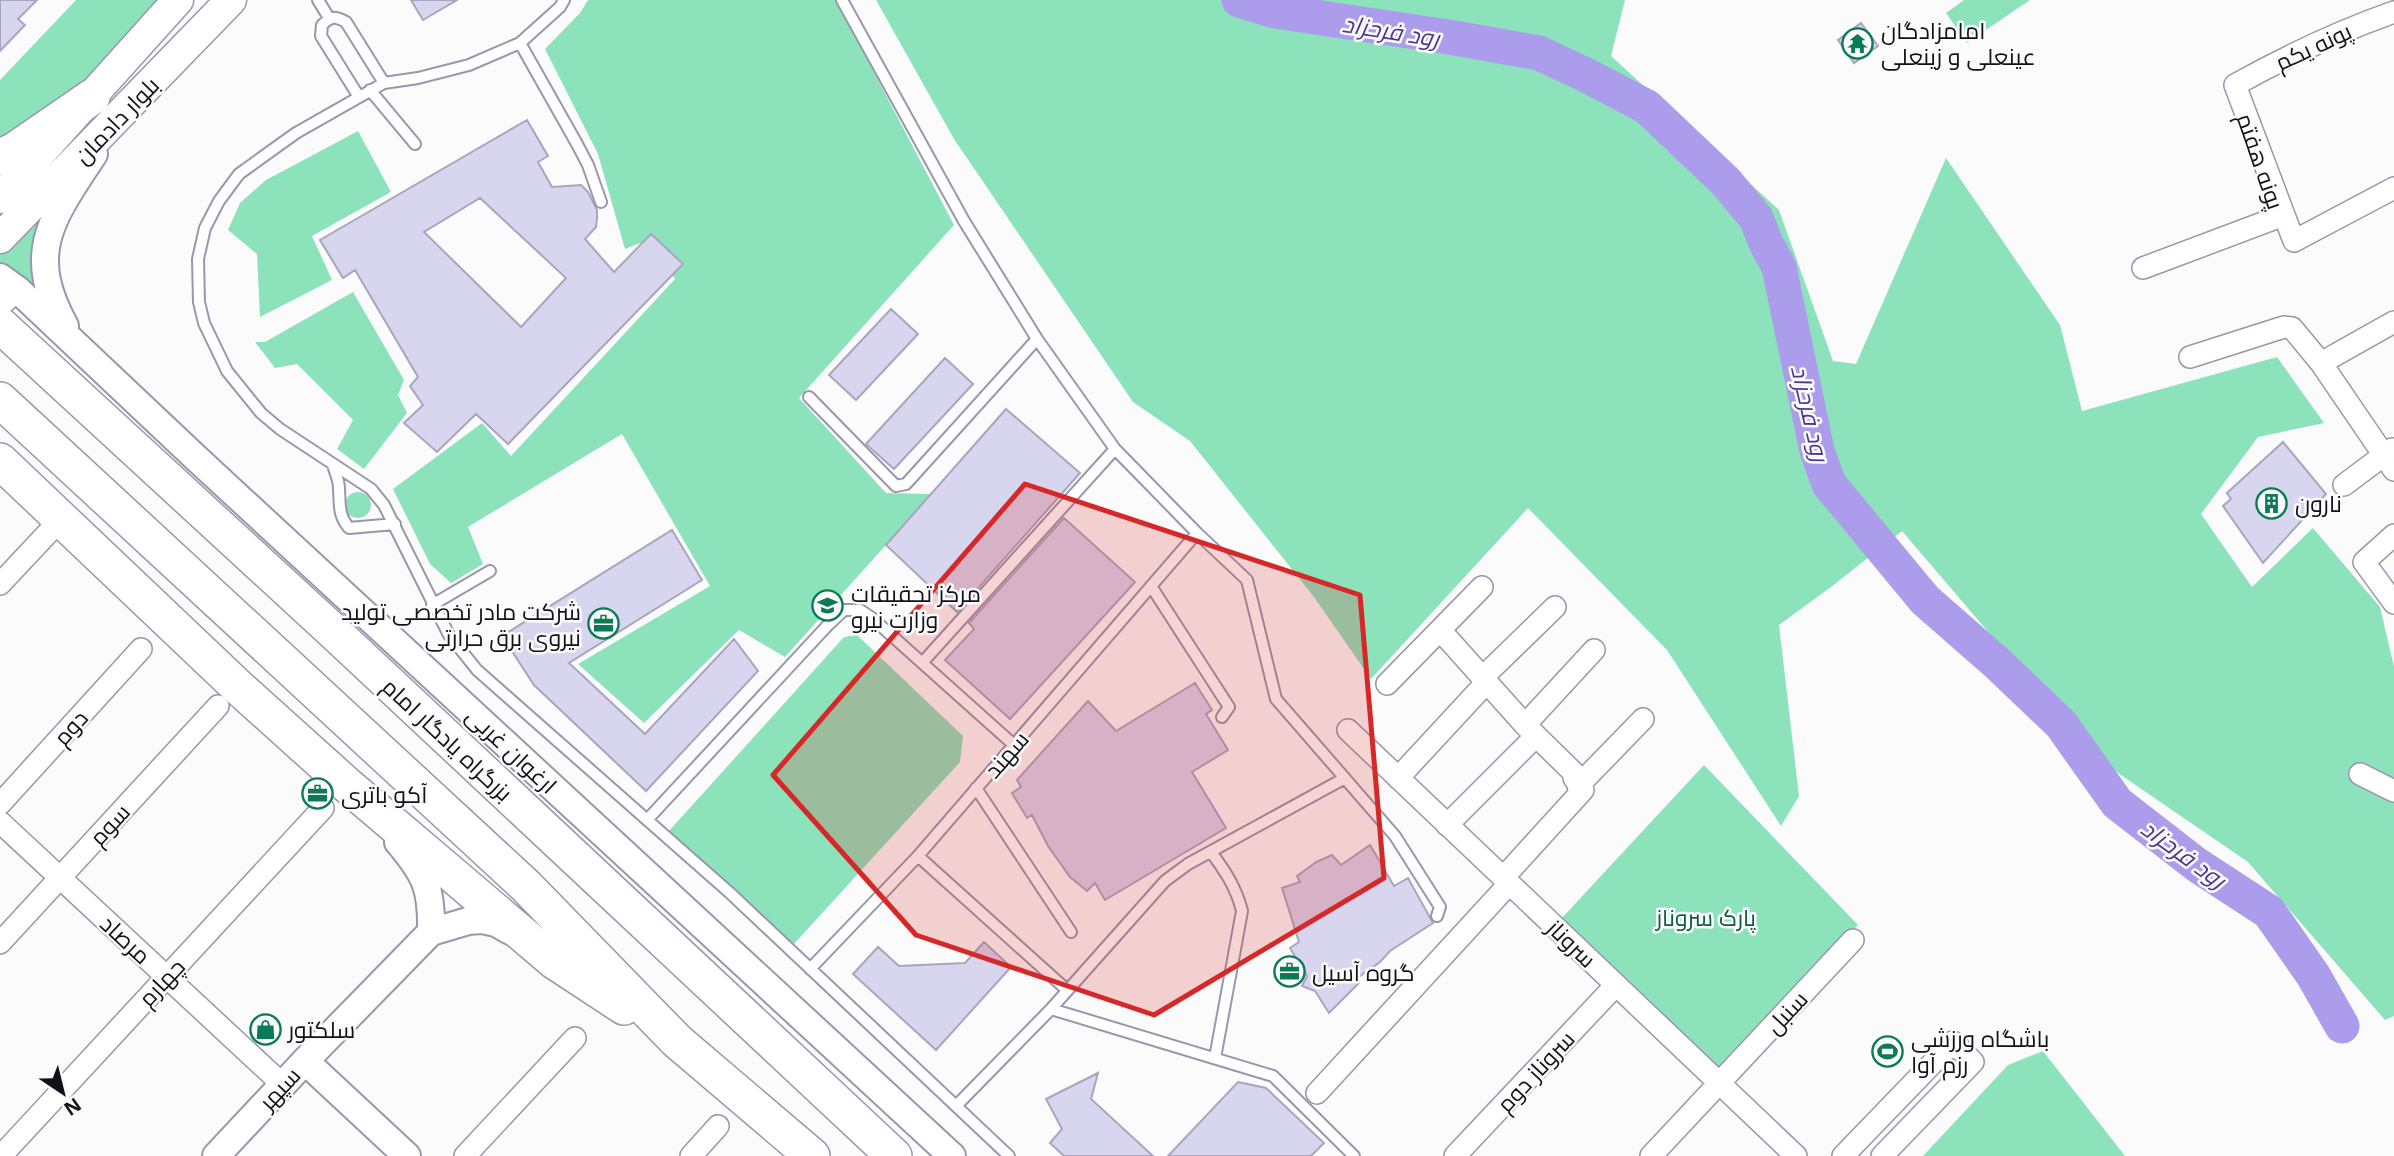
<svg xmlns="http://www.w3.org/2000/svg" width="2394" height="1156" viewBox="0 0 2394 1156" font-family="'Open Sans',Cairo,sans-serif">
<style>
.green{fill:#8ce3bb}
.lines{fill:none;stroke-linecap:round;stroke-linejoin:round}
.river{stroke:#ab9dec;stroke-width:35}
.building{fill:#d8d5ef;stroke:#a9a5bf;stroke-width:2;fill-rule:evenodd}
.service-casing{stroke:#9996ae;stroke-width:14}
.minor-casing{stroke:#9996ae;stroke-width:24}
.tertiary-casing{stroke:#9996ae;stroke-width:30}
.secondary-casing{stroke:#9996ae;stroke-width:33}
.trunk-casing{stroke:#9996ae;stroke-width:38}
.service{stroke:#fff;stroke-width:10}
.minor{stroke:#fff;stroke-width:21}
.tertiary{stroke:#fff;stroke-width:26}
.secondary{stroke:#fff;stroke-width:30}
.trunk{stroke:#fff;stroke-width:35}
.marked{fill:#d62828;fill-opacity:0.2;stroke:#d62828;stroke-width:5;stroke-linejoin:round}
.labels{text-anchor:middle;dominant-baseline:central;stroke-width:5;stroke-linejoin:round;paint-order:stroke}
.poi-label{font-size:23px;fill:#121019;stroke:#fbfbfb;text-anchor:start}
.street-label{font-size:23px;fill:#121019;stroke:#fbfbfb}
.park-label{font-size:23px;fill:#0f5d41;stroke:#fbfbfb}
.water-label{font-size:24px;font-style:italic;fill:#503792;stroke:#fbfbfb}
</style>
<rect width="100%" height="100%" fill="#fbfbfb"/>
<path class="green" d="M76,0H158L68,99L0,142V80Z
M588,0H836L954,225L799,398L886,493L932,494L785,657L739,630L644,723L578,664L710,586L622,434L468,527L483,564L451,583L430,564L393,489L482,423L511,456L675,279L648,240L625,249L598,154L545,49L580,13Z
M876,0H1625L1611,56L1779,210L1833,361L1856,364L1946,158L2060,325L2082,411L2277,357L2324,423L2258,437L2201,514L2252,587L2313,528L2380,607L2394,667V1016L2385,1020L2248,862L2096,758L1902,531L1831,587L1779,625L1799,796L1781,826L1667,650L1528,508L1371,679L1314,597L1190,441L1133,402L954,139Z
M1964,0H2030L1967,43L1946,13Z
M358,131L391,192L312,236L332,280L260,317L257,254L228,230L240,203L266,180Z
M68,181L45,295L0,268V254Z
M353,292L404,380L398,395L407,413L364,469L337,449L353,420L297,364L275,368L255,342H265Z
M345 505a13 13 0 1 1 26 0a13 13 0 1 1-26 0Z
M857,635L963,736L960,762L794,944L669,831L844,637Z
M1704,765L1858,925L1717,1071L1560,920Z
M2043,1051L2125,1156H1923L2008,1065Z"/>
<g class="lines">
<path class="river" d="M1239,0L1275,11L1455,38L1539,53L1586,75L1647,107L1726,182L1756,218L1766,243L1779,267L1817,451L1829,484L1925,600L1997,663L2061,724L2117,803L2197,865L2269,912L2313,975L2342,1026"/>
</g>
<path class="building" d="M0,0H37L18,19L25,25L0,51Z
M411,0H457L423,20Z
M1861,23L1878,46L1854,63L1838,40Z
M527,120L548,156L538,162L552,187L581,185L588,192L597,210V218L596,227L585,239L614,272L651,234L683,264L508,444L476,414L437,452L404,423L423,405L410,386L418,377L355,270L343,278L320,240ZM480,198L566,278L521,327L424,232Z
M891,309L918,334L856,400L829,375Z
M945,358L973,384L894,469L866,444Z
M1006,409L1080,473L957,612L886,545Z
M2283,442L2326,494L2263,563L2223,506L2231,499L2227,493Z
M1064,518L1135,582L1010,719L945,660L974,629L969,623Z
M672,530L702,580L569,663L645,734L734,639L758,671L646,791L534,685L502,636Z
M1195,683L1212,710L1206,714L1228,750L1192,772L1226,828L1105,900L1095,883L1087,891L1070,877L1048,846L1032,815L1027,818L1012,793L1021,787L1017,780L1088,701L1116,731Z
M1370,845L1394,886L1408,878L1433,923L1390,951L1380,962L1356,979L1359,983L1329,1013L1315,991L1302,986L1307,976L1290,948L1299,942L1282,888L1300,882L1297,876L1316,862L1332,855L1341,865Z
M984,942L1011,967L936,1050L853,974L878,947L899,966L965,963Z
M1098,1073L1091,1099L1153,1156H1064L1050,1143L1062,1129L1046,1099Z
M1238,1082L1266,1088L1324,1143L1311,1156H1168Z"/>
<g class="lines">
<defs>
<path id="service" d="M318,0L329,18
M564,0L560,7L520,43L469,65L418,78L384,83L296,133L239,174L219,201L205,228L198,259L199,302L204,323L227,371L261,413L280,429L371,489L384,505L449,635L477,670L730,893L1009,1156
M842,0L964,221L1037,339L1115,449L1197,533L1247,580L1276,699L1395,836L1440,907L1437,916
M520,43L577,144L588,165L601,202
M370,90L415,144
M359,97L321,36L322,25C331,16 335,16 346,22L384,83
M809,397L896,486L906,484L1037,339
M333,465C335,472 339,480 339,488C340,505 338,515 349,528L395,524
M1151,586L1229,707L1222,717
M432,605L490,571
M922,663L1115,449
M976,788L1071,932
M647,820L827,626L844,610H860L872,618L1014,745
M1211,852C1225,871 1236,887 1242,911L1215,1058
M918,856L1067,990
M810,969L918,856L1197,533
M1051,1009L1273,1076L1354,1156
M956,1106L1051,1009L1165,881L1188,864L1345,778"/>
<path id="minor" d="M2284,215L2294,241L2394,188
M2143,268L2284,215L2235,85C2287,56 2337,32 2394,12
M0,306L18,290
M2190,357L2284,327L2292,328L2321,363L2394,470
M2321,363L2394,322
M2344,485L2392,449
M2394,535L2364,562L2394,603
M0,584L61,519
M1440,630L1525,725L1574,773V778L1583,790L1503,878
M1482,678L1555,607
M1387,684L1482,587
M1525,725L1594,650
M1348,730L1796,1156
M2360,774L2394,791
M1398,778L1486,683
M1578,786L1643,719
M0,804L141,649
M0,822L282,1084
M1447,825L1536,736
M0,943L218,706
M1317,1093L1509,884
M1,1156L323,808
M465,1156L575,1038
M691,1156L718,1126
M1455,1156L1616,985
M1651,1156L1853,940
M1843,1156L1953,1042L1973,1062L1882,1156"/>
<path id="tertiary" d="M0,277L18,290L195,457L952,1156
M65,326C24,252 52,218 94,154
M398,842C426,875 432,889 431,932
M305,1061L407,1156
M216,1156L305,1061L431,932L468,921L482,920L496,923L510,931"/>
<path id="secondary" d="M0,198L178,0
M0,238L231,0"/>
<path id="trunk" d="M0,157L15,150L92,97
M0,325L335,633L894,1156
M0,400L526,886L677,1041L812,1156
M0,461L237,686L347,785L554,961L624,1007"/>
</defs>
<use href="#service" class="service-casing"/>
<use href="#minor" class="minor-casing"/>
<use href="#tertiary" class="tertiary-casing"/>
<use href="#secondary" class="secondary-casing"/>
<use href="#trunk" class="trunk-casing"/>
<use href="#service" class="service"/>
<use href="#minor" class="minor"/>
<use href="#tertiary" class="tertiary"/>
<use href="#secondary" class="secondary"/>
<use href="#trunk" class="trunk"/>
</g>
<path class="marked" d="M1025,484L1360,595L1384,878L1154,1015L916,935L773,775Z"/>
<defs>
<symbol id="temple-ring" viewBox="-11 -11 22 22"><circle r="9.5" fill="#fbfbfb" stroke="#0c7a56" stroke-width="1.5"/><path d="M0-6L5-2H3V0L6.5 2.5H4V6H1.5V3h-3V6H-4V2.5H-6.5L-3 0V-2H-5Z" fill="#0c7a56"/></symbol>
<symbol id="building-ring" viewBox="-11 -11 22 22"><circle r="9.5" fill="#fbfbfb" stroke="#0c7a56" stroke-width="1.5"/><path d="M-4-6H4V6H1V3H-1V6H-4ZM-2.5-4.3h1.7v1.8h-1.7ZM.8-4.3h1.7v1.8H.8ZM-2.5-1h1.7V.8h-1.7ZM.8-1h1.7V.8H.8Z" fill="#0c7a56"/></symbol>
<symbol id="university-ring" viewBox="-11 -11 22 22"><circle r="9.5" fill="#fbfbfb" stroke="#0c7a56" stroke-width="1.5"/><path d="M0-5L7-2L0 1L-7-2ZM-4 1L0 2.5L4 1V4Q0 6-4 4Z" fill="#0c7a56"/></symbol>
<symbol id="office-ring" viewBox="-11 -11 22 22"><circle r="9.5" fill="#fbfbfb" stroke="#0c7a56" stroke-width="1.5"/><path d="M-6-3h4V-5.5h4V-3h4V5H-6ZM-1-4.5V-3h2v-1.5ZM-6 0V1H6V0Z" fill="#0c7a56"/></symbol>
<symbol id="shop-ring" viewBox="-11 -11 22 22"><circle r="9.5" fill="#fbfbfb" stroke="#0c7a56" stroke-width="1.5"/><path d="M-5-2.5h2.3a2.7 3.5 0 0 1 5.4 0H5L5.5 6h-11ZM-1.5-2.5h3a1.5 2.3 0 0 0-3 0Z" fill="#0c7a56"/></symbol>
<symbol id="stadium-ring" viewBox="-11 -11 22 22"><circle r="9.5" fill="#fbfbfb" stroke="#0c7a56" stroke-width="1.5"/><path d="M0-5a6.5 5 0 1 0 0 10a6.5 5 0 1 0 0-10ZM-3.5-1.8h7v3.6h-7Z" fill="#0c7a56"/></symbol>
</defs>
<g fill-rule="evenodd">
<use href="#temple-ring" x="1840" y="26" width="35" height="35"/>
<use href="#building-ring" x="2254" y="486" width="35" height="35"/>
<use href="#university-ring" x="810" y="588" width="35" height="35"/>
<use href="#office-ring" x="586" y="606" width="35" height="35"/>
<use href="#office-ring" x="300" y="776" width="35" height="35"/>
<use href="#office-ring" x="1272" y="954" width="35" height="35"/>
<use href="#shop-ring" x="248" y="1012" width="35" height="35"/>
<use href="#stadium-ring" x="1870" y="1034" width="35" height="35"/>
</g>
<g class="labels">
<g class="poi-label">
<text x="1881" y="30">امامزادگان<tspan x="1881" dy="26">عینعلی و زینعلی</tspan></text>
<text x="2295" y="503">نارون</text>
<text x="851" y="593">مرکز تحقیقات<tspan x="851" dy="26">وزارت نیرو</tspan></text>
<text x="581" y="611" text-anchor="end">شرکت مادر تخصصی تولید<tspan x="581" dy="26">نیروی برق حرارتی</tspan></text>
<text x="341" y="794">آکو باتری</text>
<text x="1312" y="972">گروه آسیل</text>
<text x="288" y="1029">سلکتور</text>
<text x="1911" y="1038">باشگاه ورزشی<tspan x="1911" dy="26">رزم آوا</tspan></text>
</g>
<g class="street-label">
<text transform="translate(2313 46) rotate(-25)">پونه یکم</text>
<text transform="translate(116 120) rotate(-46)">بلوار دادمان</text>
<text transform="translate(2261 161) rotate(71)">پونه هفتم</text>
<text transform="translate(70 727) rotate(-48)">دوم</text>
<text transform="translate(448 739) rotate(43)">بزرگراه یادگار امام</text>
<text transform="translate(512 750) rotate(43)">ارغوان غربی</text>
<text transform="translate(1006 754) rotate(-49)">سهند</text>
<text transform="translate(109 824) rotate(-47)">سوم</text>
<text transform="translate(126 939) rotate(43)">مرصاد</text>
<text transform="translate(1572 943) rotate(44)">سروناز</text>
<text transform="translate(161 982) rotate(-47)">چهارم</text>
<text transform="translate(1786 1012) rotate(-47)">سنبل</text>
<text transform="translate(1535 1071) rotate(-47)">سروناز دوم</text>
<text transform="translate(279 1088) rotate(-47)">سپهر</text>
</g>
<g class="park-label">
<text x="1706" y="917">پارک سروناز</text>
</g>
<g class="water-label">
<text transform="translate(1391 30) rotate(9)">رود فرحزاد</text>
<text transform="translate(1811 413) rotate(77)">رود فرحزاد</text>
<text transform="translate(2184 853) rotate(36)">رود فرحزاد</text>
</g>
</g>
<g transform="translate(63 1093) rotate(145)" stroke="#fbfbfb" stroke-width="5" paint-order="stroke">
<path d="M0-5L12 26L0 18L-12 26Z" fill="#121019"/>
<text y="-10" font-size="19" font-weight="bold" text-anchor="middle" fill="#121019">N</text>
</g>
</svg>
